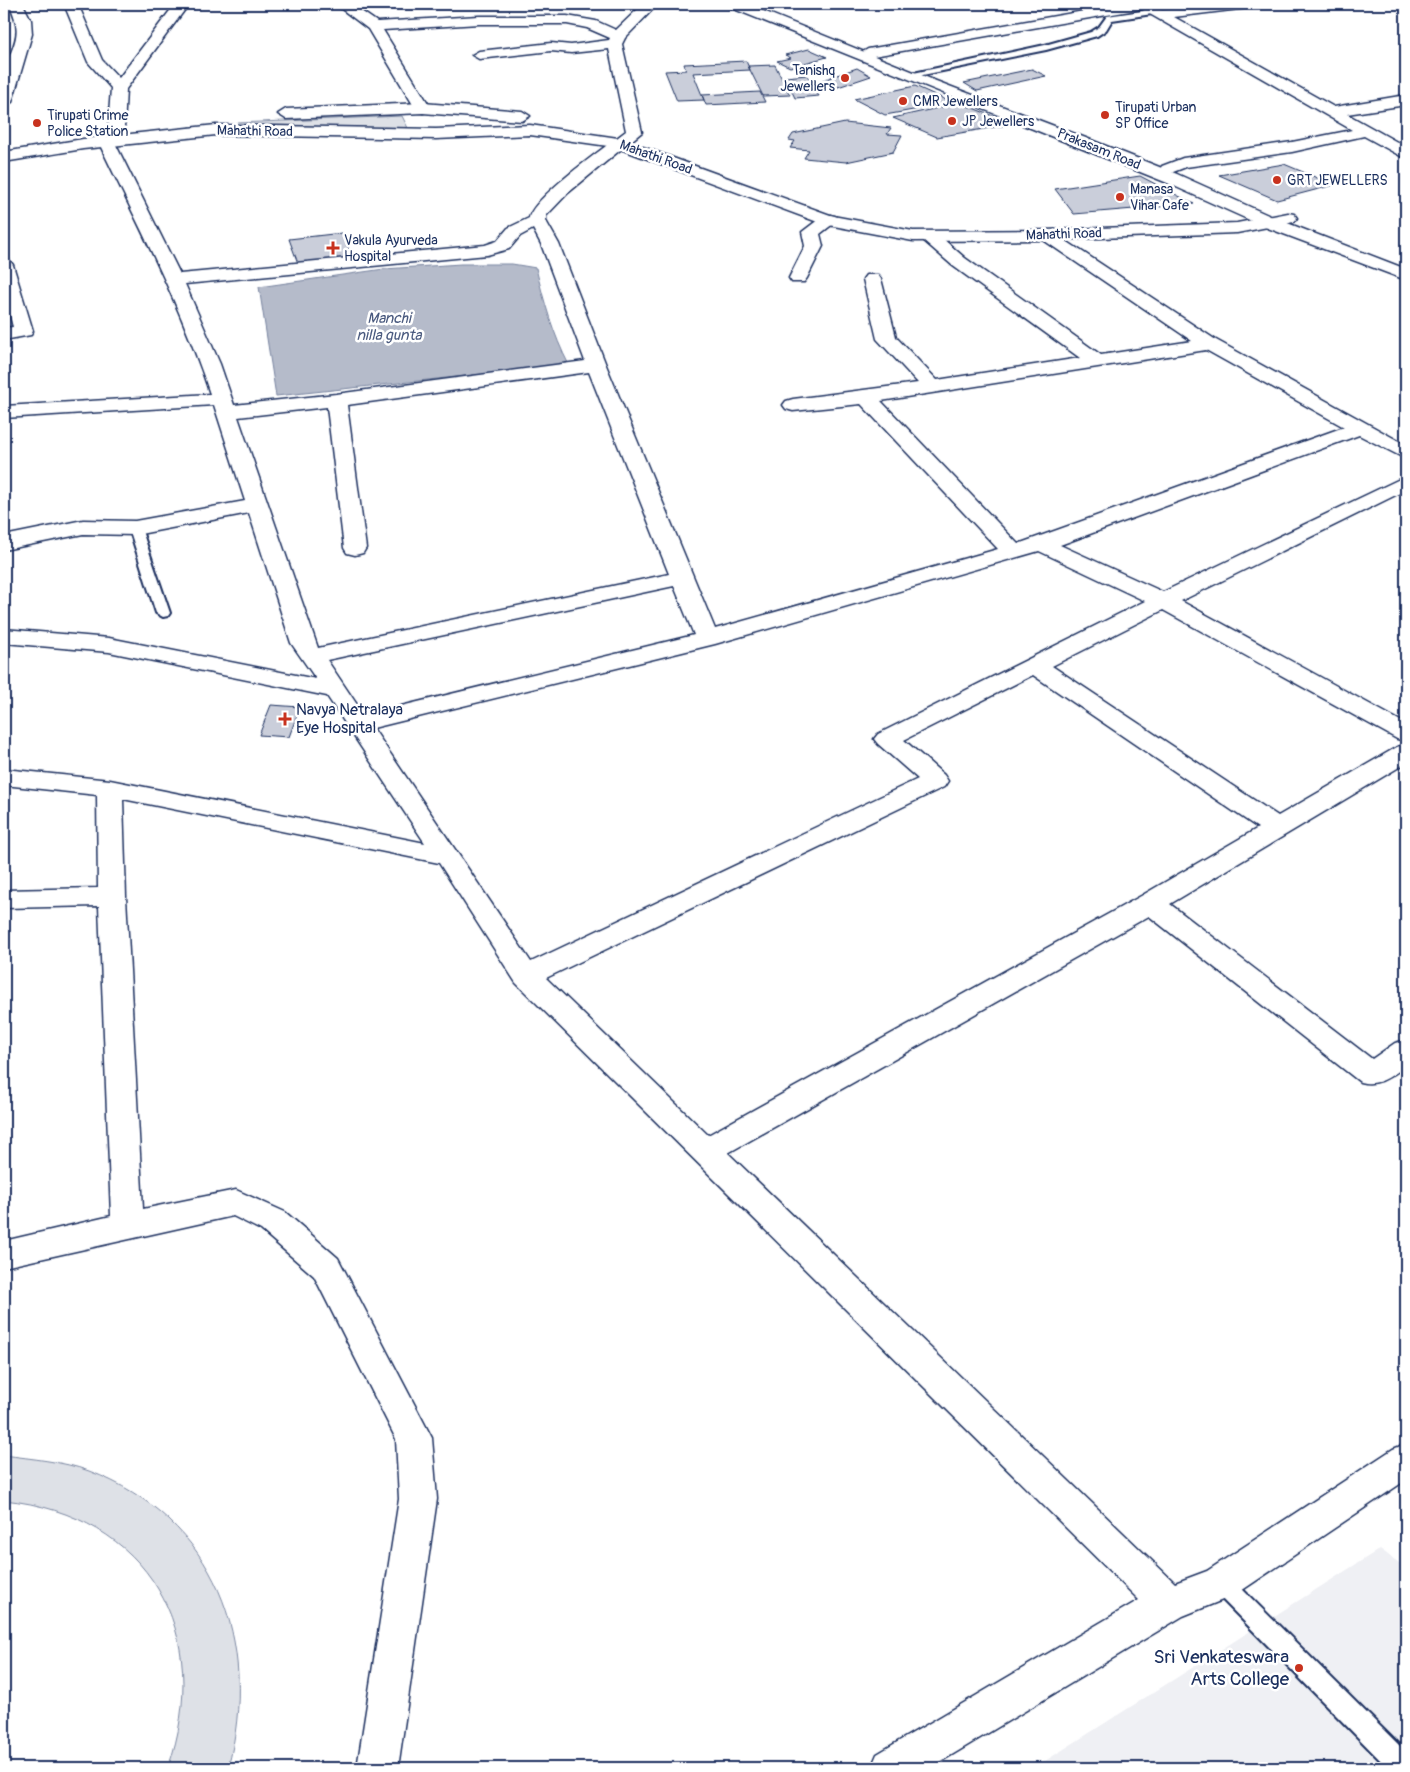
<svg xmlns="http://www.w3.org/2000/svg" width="1410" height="1772" viewBox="0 0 1410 1772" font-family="Pangolin,sans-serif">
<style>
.built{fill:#eff0f4}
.green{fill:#dee1e7;stroke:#7c88a2}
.water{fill:#b5bbca;stroke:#77839f}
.building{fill:#caceda;stroke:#1b2f5e}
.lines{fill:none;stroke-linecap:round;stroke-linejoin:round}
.service-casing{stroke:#1b2f5e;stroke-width:4}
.minor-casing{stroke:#1b2f5e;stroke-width:3}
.tertiary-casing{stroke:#1b2f5e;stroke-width:3}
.primary-casing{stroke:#1b2f5e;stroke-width:3}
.service{fill:#fff;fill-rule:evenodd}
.minor{fill:#fff;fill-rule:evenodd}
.tertiary{fill:#fff;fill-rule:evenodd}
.primary{fill:#fff;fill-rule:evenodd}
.poi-dot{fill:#c8321e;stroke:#fff;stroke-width:2}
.labels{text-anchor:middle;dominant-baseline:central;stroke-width:5;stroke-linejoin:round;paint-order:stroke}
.far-poi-label{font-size:14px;fill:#1b2f5e;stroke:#fff;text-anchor:start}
.far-street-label{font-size:14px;fill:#1b2f5e;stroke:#fff}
.far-water-label{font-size:15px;font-style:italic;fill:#49597e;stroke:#fff}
.poi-label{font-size:16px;fill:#1b2f5e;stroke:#fff;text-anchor:start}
.near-poi-label{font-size:19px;fill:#1b2f5e;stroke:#fff;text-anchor:end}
</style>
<rect width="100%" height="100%" fill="#fff"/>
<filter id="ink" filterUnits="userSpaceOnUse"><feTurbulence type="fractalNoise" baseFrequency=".02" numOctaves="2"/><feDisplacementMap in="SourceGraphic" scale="10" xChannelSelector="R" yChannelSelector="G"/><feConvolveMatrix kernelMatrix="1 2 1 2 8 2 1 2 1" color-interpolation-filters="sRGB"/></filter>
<g filter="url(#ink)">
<path class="built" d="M1380,1549L1406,1568V1768H1034Z"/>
<path class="green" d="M402,116L408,128L237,126L238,123Z
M4,1455C32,1459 62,1461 89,1471C216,1519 261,1642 228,1768H168C215,1633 149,1515 4,1500Z"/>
<path class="water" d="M461,264H512L536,268C544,302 553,334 569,365L276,396L259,287L384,269Z"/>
<path class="building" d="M809,49L827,57L790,67L777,61L791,58L785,55Z
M746,61L750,70L693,73L704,100L677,101L665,71L686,70L684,64Z
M775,65L790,95L763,96L748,66Z
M857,68L871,76L835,88L820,81Z
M1032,69L1046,76L977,91L964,83Z
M807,75L819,96L795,98L785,77Z
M915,86L953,103L885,115L854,99Z
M760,92L765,102L706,105L702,95Z
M960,103L1013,124L937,137L893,118Z
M845,123L891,128L887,134L902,135L893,152L846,162L804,158L809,150L790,148L795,141L789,140L793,134Z
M1284,164L1334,185L1277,200L1219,175Z
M1140,176L1194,204L1074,214L1055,189Z
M342,233L353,259L299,266L289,239Z
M271,705L300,707L289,737L259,735Z"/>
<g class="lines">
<defs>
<path id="service" d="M1156,9H1159V13L1112,20L1106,30L1097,36L1046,50L908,78L904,75L1045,45L1091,32L1099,27L1107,16Z
M135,524L141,528L170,613L168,616L163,617L156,613L129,528Z
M1221,1573L1229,1576L1406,1752V1768H1388L1213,1590L1210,1583L1213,1576Z"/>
<path id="minor" d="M9,4H23L31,20L32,34L12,102L4,107C3,98 3,88 4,79C8,45 27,40 9,4Z
M64,4H78L102,60L119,78L175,4H189L126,89L124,129L122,132L116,134L108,129L111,88L88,62Z
M335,4H351L377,22L479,16H567L596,21L616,30L643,4H658L625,38L622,44L642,132L568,193L546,216V221L559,244L606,365L715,629L998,549L861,404L793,411L786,409L783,405L786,401L793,399L918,383L877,339L863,279L866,275H878L881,279L896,337L937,380L1080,358L953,266L923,240L920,236L923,232H935L965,258L1101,355L1192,341L1036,235L1039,231H1051L1216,340L1406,445V459L1359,435L1060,545L1163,592L1406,476V490L1181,601L1406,724V741L1397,739L1163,610L1052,666L1278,816L1397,747L1406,744V763L1170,904L1372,1059L1395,1043L1406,1040V1066C1391,1076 1379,1087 1360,1082L1149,916L728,1153L1175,1583L1207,1571L1393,1449L1406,1444V1480L1235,1595L1183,1616L930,1768H871L877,1754L1139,1600L516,983L439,863L123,799L126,897L143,1209L236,1190L285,1212L338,1258L432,1438L437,1499L398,1768H357L399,1499L396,1439L314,1276L261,1230L233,1216L4,1267V1241L111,1216L99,906L4,908V890L98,888L97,795L4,785V769L110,780L425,843L327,696L109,652L4,643V629L109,638L316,679L291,643L249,513L135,535L83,534L4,550V536L83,520L135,521L245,501L214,405L4,418V406L210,394C181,306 138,224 98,141L106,136L114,141L180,274L485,245L497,241L508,228L529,218C534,196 606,147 626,131L609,49L571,53L551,51L479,59L472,55L479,51L551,43L571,45L609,40L610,38L587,28L567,24H479L383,30L431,108L423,113L415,108L368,29ZM533,229L541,244L585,361L336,394L234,405L220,364L185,284L487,255L509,249L520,236ZM1206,350L1344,427L1018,544L881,401ZM589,372L669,574L318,648L238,417L327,407L344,548L347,553L355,555L363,553L366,548L347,405ZM1039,551L1145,601L878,734L874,739L878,744L918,779L531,962L373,728L715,644ZM674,586L694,635L364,715L327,660ZM1033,675L1258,828L1141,896L708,1135L546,978L944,787L948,781L944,775L904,740Z
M1124,4H1155L1162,10L1214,4H1255L1248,8L1174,17L1334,107L1406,95V105L1347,114L1406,147V159L1364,136L1292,152L1186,167L1168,174L1162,172L1160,169L1162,166L1183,158L1292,142L1352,130L1141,9L868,57L861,53L868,49Z
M829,215L835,216L838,220L820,234L823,246L807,278L804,282H792L789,278L805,246L802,232L823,216Z
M4,260L10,261L13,265L33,331L31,335L4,340V328L13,327L4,294Z"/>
<path id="tertiary" d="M423,103L522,111L530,116L522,121L423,113L286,119L278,114L286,109Z
M216,125L436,129L530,125L618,138L833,216L913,231L1045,230L1237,223L1288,213L1294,214L1297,218L1294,222L1237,233L1045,240L913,241L823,224L615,147L530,135L436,139L216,135L83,149L4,162V152L83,139Z"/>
<path id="primary" d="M727,4H746L936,81L1091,140L1177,174L1277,219L1406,269V280L1265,227L1165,182L729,7Z"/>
</defs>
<use href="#service" class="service-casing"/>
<use href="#minor" class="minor-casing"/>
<use href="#tertiary" class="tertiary-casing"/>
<use href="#primary" class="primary-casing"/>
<use href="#service" class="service"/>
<use href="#minor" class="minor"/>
<use href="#tertiary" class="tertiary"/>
<use href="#primary" class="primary"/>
</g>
</g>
<g class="poi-dot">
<circle cx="845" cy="78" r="5"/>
<circle cx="903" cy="101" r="5"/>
<circle cx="1105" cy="115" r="5"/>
<circle cx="952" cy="121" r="5"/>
<circle cx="37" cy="123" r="5"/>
<circle cx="1277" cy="180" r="5"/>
<circle cx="1120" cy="197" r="5"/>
<path d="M330.5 240.5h5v5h5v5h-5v5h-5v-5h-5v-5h5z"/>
<path d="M282.5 711.5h5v5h5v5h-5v5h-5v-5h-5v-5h5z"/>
<circle cx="1299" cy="1668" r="5"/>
</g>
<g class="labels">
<g class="far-poi-label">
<text x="835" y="70" text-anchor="end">Tanishq<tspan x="835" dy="16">Jewellers</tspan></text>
<text x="913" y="101">CMR Jewellers</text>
<text x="1115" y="107">Tirupati Urban<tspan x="1115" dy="16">SP Office</tspan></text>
<text x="47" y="115">Tirupati Crime<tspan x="47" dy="16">Police Station</tspan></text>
<text x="962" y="121">JP Jewellers</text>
<text x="1287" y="180">GRT JEWELLERS</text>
<text x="1130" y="189">Manasa<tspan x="1130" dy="16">Vihar Cafe</tspan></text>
<text x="344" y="240">Vakula Ayurveda<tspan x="344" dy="16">Hospital</tspan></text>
</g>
<g class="far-street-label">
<text transform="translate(255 131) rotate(1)">Mahathi Road</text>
<text transform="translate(1099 149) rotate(22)">Prakasam Road</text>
<text transform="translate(656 157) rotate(20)">Mahathi Road</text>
<text transform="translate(1064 234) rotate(-2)">Mahathi Road</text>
</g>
<g class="far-water-label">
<text x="389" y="318">Manchi<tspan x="389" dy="17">nilla gunta</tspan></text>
</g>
<g class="poi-label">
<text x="296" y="710">Navya Netralaya<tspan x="296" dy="18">Eye Hospital</tspan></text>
</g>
<g class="near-poi-label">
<text x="1289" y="1657">Sri Venkateswara<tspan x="1289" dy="22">Arts College</tspan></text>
</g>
</g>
<rect width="1410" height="1772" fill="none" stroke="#fff" stroke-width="20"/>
<rect x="10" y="10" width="1390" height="1752" fill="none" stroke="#1b2f5e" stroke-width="2" filter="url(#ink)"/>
</svg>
